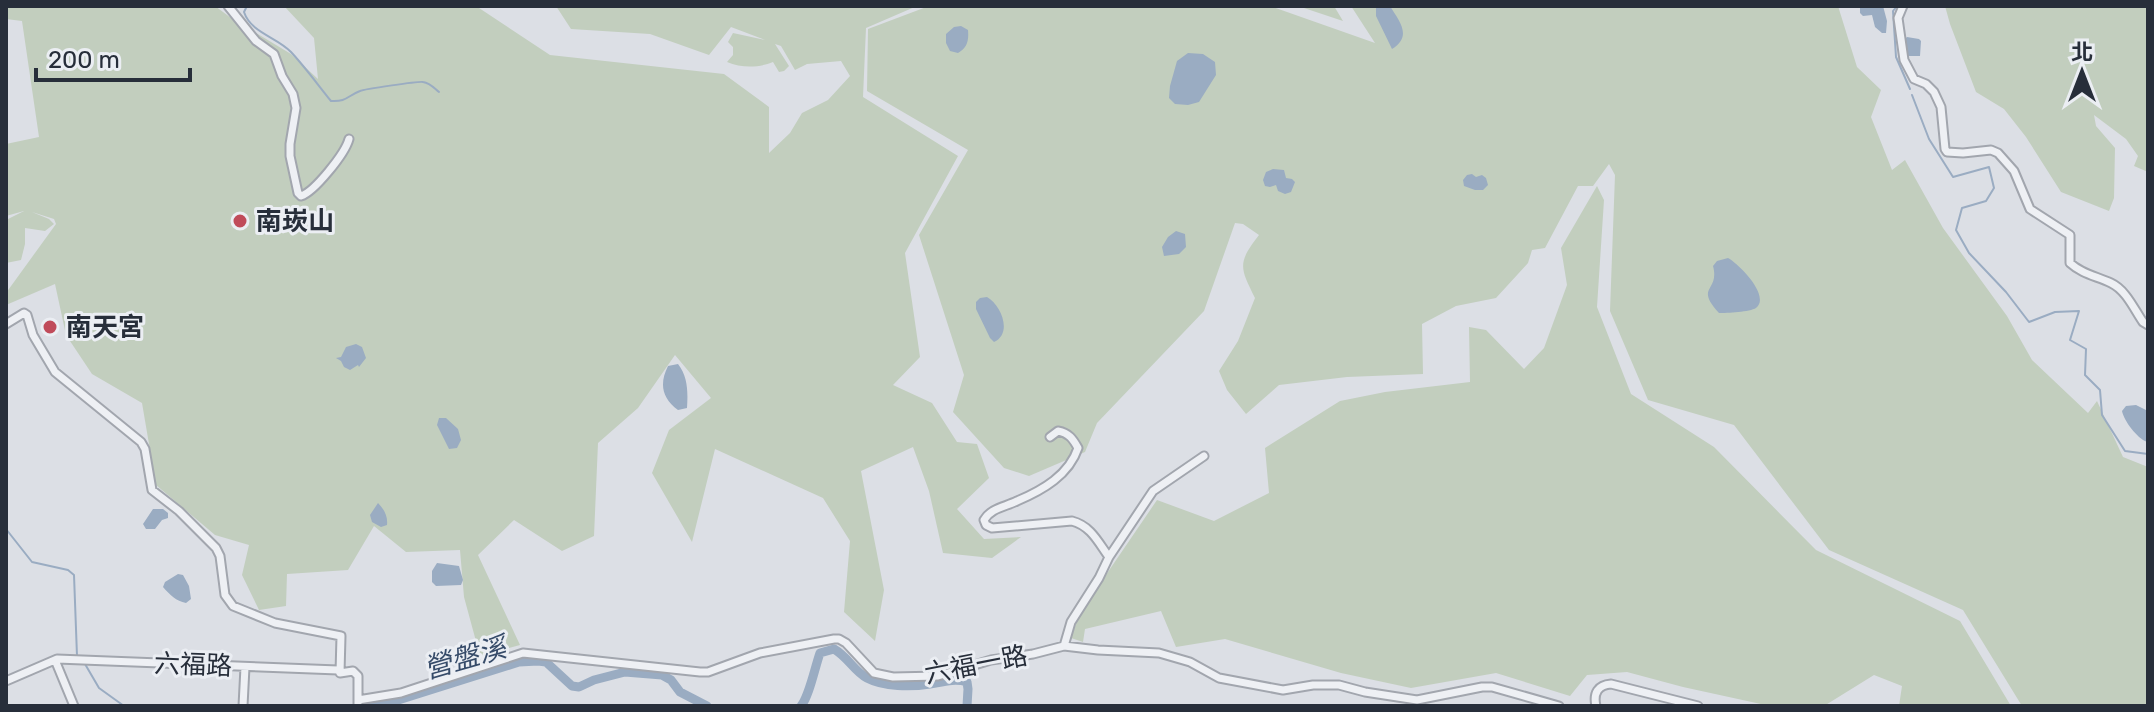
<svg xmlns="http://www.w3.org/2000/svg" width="2154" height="712" viewBox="0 0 2154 712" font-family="Rubik,'Noto Sans TC',sans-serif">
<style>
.green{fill:#c2cebe}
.water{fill:#9aacc2}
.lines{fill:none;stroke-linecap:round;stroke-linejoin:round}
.stream{stroke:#9aacc2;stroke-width:2}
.river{stroke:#9aacc2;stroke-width:9}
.minor-casing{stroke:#a2a6ae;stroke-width:11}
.minor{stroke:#eef0f4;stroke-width:7}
.poi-dot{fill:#c04b5a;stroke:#ebeef3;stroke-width:3}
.labels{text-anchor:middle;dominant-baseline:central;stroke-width:6;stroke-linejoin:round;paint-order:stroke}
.poi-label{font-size:26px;font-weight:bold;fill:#272e3a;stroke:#ebeef3;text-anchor:start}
.street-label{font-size:26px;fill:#272e3a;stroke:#ebeef3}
.water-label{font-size:28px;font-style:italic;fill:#364b69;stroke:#ebeef3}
</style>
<rect width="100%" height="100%" fill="#dcdfe5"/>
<path class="green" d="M6,6H215L231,18L291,54L318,79L314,38L284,6H476L550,55L724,74L769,107V153L790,133L802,113L828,100L850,76L841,61L807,64L795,70L781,46L775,44L789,66L784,71L779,72L773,62C759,68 741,68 727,62L733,55V47L728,42L733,33L765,40L731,27L709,55L650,34L571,29L556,6H917L866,28L863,97L958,156L905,253L920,357L893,385L932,403L957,442L977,444L989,478L957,509L984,539L1021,537L992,558L943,553L929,491L913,447L861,471L884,590L875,641L844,612L850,541L823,498L715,449L692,542L652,473L669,430L711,398L675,355L638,408L598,443L594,536L562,551L514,520L478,555L520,645L480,656L464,597L460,550L406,552L374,526L348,570L287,574L286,606L259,610L242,575L249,545L215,535L156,485L142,403L92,374L66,335L55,284L6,305V293L56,224L54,219L32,212L49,219L54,224L45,231L25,228V244L21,260L6,263V220L24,211L6,216V144L39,137L22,21L6,19Z
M929,6H1270L1375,43L1351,6H1838L1857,67L1881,90L1871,117L1892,170L1905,160L1943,228L2007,316L2032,360L2088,413L2097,401L2123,457L2148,467V706H2022L1963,610L1829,550L1734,425L1648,400L1610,311L1615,175L1609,164L1593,186H1578L1545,248L1532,250L1528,263L1496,298L1456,306L1422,324L1423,374L1347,377L1279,385L1246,414L1227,390L1219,371L1238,341L1255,298C1240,268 1237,263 1259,235L1243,224L1235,223L1204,311L1097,423L1085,452L1029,476L1004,468L953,412L964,375L919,235L968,150L867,91L868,29Z
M1298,6H1334L1343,21Z
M1945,6H2148V172L2134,166L2138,156L2126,139L2094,115L2096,126L2115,148L2114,198L2109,211L2061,192L2026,137L2004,109L1976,92L1950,24Z
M1597,186L1604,200L1597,307L1631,394L1714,447L1816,550L1960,621L2011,706H1899L1902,686L1874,675L1824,706H1770L1683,687L1627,672L1587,675L1570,696L1496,673L1411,688L1341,673L1225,639L1176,647L1161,611L1085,629L1083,642L1071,638L1080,613L1157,500L1214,521L1269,493L1265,448L1340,401L1385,392L1470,382L1469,327L1486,330L1524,369L1544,348L1567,285L1561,248Z"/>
<path class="water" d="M1390,6C1399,21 1413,36 1392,49L1376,16V7Z
M1863,6H1883L1887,21L1886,33H1882L1875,27L1872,15L1863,16L1860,13V8Z
M961,26L968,30C969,41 967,48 958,53L950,51L946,43V34L954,27Z
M1907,37L1919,39L1921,41L1920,56H1907L1905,53V39Z
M1188,53L1203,54L1215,62L1216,75L1199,102L1188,105L1175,104L1169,98L1170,86L1177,61Z
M1273,169L1284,170L1286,178L1292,179L1295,182L1291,192L1285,194L1278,191L1276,185L1270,187L1265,186L1263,180L1266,172Z
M1472,174L1476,177L1482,175L1486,178L1488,185L1483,190H1475L1464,186L1463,180L1467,175Z
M1176,231L1185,234L1186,247L1179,254L1164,256L1162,247L1168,237Z
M1728,258C1739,264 1771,296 1756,308C1750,312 1727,313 1719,313C1694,286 1720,292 1713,266L1717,261Z
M987,297C1001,305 1013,333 994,342L990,338L976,309V302L980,298Z
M356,344L362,347L366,358L359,367L358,365L350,370L344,367L341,361L336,358L341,357L346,347Z
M678,364C688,377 688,392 687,408L678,410C662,398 659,384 668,366Z
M2136,405L2146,410L2148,414L2147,442C2137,438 2124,421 2122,411L2126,406Z
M439,418H446L458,429L461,440L457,448L449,449L437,425Z
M378,503C384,509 388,516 387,525L381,527L372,522L370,515Z
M153,509H163L168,513V518L162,520L155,529H146L143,524Z
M437,563L459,566L463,580L461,585L436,586L432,582V571Z
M178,574L183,575L189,586L191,599L186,603C176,601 170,595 163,587L165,582Z"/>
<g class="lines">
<path class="stream" d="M247,6L244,12C251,33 277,37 291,52C305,67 318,85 331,101C347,102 347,96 360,91C364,89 420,81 423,82C430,83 434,88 439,92
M1897,6L1893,11L1896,57L1910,89
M1912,95L1929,139L1953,177L1989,167L1994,188L1986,201L1962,208L1956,230L1969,253L2006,292L2029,322L2055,312L2079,311L2070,340L2086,349L2085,375L2100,390L2102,415L2125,451L2148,454
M6,529L32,562L68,570L74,575L77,656
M85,664L99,688L124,706"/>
<path class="river" d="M359,706L392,702L519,662L538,661L546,662L572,686L579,687L594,680L625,672L662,675L671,680L680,692L707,706
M801,706C809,697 815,667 820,653L834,649C848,657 854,671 867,678C884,687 911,687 930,684C942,682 955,678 967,682L968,689L967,706"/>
<defs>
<path id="minor" d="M228,6L256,41L274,54L282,76L293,94L296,108L290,144V156L298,193L301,196C314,192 345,154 349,139
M1903,6L1898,18L1904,60L1914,79L1926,84L1934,92L1941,107L1945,149L1947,152L1963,153L1991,150L1998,153L2014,171L2030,209L2070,235V263C2082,274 2096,276 2111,283C2126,290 2134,309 2143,322L2148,325
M6,324L24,313L27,315L33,335L55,372L141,442L145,449L152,490L179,511L216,548L220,556L225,595L233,606L275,623L341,636L340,673
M1050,437L1058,431C1069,433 1073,439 1078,448C1069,475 1043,490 1017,501C1005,507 991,508 984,520L986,525L992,528L1072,521C1091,526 1098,542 1109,557L1099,578L1071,622L1064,646
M1109,557L1153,491L1204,456
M55,660L74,706
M6,681L57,659L338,670L340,673L353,671L358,676V706
M358,700L401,693L523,653L700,672H708L760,653L834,639H839L846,643L874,673L893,677L938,676L991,660L1033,654L1064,646L1098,650L1159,653L1190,662L1219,678L1283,690L1313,685H1339L1365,692L1417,700L1482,687H1492L1559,706
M243,706L245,667
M1596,706C1593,693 1598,685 1611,684L1698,706"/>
</defs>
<use href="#minor" class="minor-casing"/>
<use href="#minor" class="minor"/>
</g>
<g class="poi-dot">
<circle cx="240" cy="221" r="8"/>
<circle cx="50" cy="327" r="8"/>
</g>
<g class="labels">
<g class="poi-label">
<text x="256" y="221">南崁山</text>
<text x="66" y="327">南天宮</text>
</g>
<g class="street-label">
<text transform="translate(193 665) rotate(2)">六福路</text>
<text transform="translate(976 665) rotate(-11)">六福一路</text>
</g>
<g class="water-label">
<text transform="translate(465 658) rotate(-16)">營盤溪</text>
</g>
</g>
<rect width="2154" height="712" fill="none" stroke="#272e3a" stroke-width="16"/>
<g transform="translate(2082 72)" stroke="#ebeef3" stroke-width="6" paint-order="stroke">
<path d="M0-6L14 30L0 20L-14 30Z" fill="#272e3a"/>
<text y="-12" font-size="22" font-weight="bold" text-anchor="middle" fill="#272e3a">北</text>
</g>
<path d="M36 68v12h154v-12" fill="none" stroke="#272e3a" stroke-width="4"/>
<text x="48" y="68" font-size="24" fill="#272e3a" stroke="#ebeef3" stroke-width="6" paint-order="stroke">200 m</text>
</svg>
